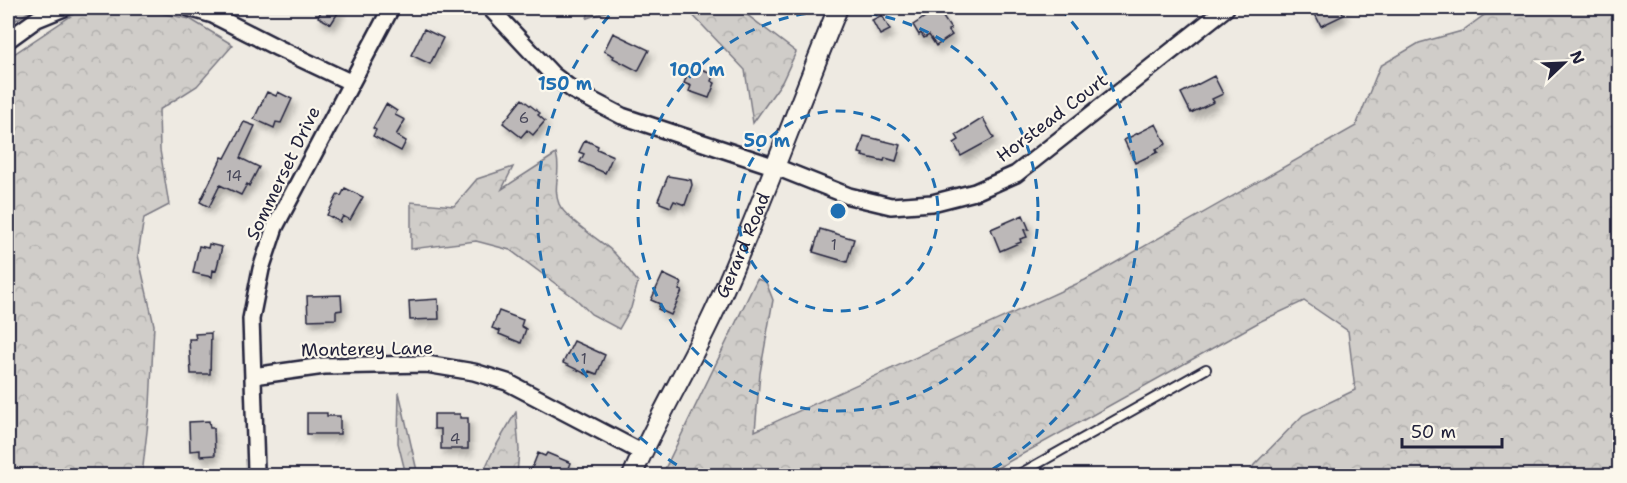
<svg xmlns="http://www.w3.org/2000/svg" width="1627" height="483" viewBox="0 0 1627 483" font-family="'Shantell Sans',sans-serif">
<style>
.forest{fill:url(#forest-crowns);stroke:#797882;stroke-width:1.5}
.building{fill:#bcb8b8;stroke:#22223b;stroke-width:1.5;filter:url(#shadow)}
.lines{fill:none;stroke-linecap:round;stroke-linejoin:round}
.service-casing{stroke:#22223b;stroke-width:12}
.minor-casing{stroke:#22223b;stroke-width:20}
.tertiary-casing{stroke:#22223b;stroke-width:22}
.service{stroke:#fbf7ec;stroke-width:8}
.minor{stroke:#fbf7ec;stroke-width:15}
.tertiary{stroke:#fbf7ec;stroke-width:18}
.ring{fill:none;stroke:#1f6fb2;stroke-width:3;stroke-dasharray:10 8}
.labels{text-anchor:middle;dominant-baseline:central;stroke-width:4.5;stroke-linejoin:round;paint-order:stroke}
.number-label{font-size:15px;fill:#48485a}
.street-label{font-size:18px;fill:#22223b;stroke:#fbf7ec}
.centre{fill:#1f6fb2;stroke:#fbf7ec;stroke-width:3}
.ring-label{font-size:18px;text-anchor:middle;font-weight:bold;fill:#1f6fb2;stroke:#fbf7ec;stroke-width:4.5;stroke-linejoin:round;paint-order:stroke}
</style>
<defs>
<pattern id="forest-crowns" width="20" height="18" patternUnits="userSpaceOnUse" patternTransform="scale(1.5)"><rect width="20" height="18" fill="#d0cdc9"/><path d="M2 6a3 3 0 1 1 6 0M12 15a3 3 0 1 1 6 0" fill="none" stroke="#b2b0ae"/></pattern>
<filter id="shadow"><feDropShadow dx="3.5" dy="6" stdDeviation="3" flood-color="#0004"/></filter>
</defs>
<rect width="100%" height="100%" fill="#eeeae2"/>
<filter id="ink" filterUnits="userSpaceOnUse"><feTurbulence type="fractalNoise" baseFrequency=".0167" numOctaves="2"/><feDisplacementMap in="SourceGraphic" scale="12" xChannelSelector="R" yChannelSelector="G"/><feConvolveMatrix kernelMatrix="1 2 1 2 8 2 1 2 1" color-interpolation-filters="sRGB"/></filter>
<g filter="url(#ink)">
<path class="forest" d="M8,8H35L8,25Z
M103,8H136L190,19L233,45L197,86L159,110L160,150L169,205L144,218L138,255L154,325L150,405L142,475H8V58L77,12Z
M590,8H618L587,18Z
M686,8H738L796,52L782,82L753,123L745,70Z
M1494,8H1619V475H1248L1254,465L1303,415L1355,390L1348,331L1304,301L1261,321L985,475H662L757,279L766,282L773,300L760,373L755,431L1085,280L1356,126L1380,66L1419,43L1462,31Z
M556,154C562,170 552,187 559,204C565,218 598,239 611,250C621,259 629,271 638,282L631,308L619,329L591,314L576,299L510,250L476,241L411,249V202L454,206L477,179L513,167L502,189Z
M399,392L417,471L421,475H406L398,443Z
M516,412L519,450L517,475H482L493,451Z"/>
<path class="building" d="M323,8H341L331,24L318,17Z
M923,8H937L951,29L948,30L952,35L936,46L929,35L924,38L921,33L919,35L913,25L928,15Z
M1312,8H1340L1344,15L1321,26Z
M882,15L890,30L880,35L872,20Z
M424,29L443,38L430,64L411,55Z
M613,33L649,50L638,71L613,58L614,56L604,51Z
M691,65L714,74L711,81L715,83L709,98L689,91L691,86L684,83Z
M1214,76L1223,94L1212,99L1214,102L1191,113L1181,93Z
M267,92L276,96L278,92L292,99L281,123L276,122L274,128L254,119Z
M522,99L540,113L538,115L545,121L533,135L527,130L521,137L503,123Z
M386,104L397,111L395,115L405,120L396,135L406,141L401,151L373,136L376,130L373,128Z
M983,118L994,138L961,156L954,143L959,140L956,135Z
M244,122L255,126L240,158L259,167L249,186L247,184L241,195L220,185L209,207L200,202L222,157L225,158Z
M1156,124L1166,144L1156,149L1158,152L1135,163L1124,140Z
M864,136L901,145L896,161L885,158L884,161L862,156L863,154L859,153Z
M585,140L598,146L597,149L613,156L605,173L580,162L584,154L579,152Z
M668,176L691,180L692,185L685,205L674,201L671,207L660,203V201L658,200Z
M345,188L363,197L350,220L343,216L340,222L327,215L338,194L341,196Z
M1023,215L1029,229L1024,230L1027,237L1020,239L1021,242L1000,251L991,229Z
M820,229L854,239L847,262L813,252Z
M209,244L222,247L216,271L213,270L212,277L193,273L199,246L208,248Z
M663,274L682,283L679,290L682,291L671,315L658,309L660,304L651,300Z
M341,295L342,310L336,311V319L308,320L307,296Z
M438,299L439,319L410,320L409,301Z
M499,311L523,320L521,326L526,329L521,343L499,334L500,331L492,328Z
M211,333L210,374H191L189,339H196L195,334Z
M574,341L605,355L597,374L589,371L588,375L563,363Z
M307,413H327V416H340V434H307Z
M434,414H460V418H468V449H441V429H434Z
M209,421L210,428H214L215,455L200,456V450L190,451L189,422Z
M538,453L545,456L547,453L571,463L566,476H536L530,473Z"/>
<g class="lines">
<defs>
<path id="service" d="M1016,476L1206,369"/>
<path id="minor" d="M189,8L213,15L278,48L350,82
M490,8L553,75L574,91L622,116L776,167L849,196L891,206L932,203L975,192L1016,174L1226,8
M8,40L37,19L64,8
M253,376L324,366L426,364L474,372L507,382L643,453
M254,476L256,470L251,319L261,269L275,227L391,8"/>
<g id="tertiary">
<path id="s1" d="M632,476C657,418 690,365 716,308C761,209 797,107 838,8"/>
</g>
</defs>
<use href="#service" class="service-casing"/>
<use href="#minor" class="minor-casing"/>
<use href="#tertiary" class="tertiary-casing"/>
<use href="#service" class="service"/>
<use href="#minor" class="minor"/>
<use href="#tertiary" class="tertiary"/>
</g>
</g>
<g class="ring">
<circle cx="838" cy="211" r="100"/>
<circle cx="838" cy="211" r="200"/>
<path d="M692 474A301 301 0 0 1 616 8M1060 8A301 301 0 0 1 984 474"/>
</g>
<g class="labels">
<g class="number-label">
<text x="524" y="118">6</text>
<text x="234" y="176">14</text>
<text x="834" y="245">1</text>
<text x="584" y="359">1</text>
<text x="455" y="439">4</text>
</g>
<g class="street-label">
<text transform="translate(1052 118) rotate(-37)">Horstead Court</text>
<text transform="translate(283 173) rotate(-64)">Sommerset Drive</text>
<text stroke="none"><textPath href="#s1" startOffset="256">Gerard Road</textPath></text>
<text transform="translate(367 349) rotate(-1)">Monterey Lane</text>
</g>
</g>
<circle cx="838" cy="211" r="9" class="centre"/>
<g class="ring-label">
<text x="697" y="76">100 m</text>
<text x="565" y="90">150 m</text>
<text x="767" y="147">50 m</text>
</g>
<rect width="1627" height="483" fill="none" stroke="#fbf7ec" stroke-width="30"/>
<rect x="15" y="15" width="1597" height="453" fill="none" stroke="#22223b" stroke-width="2" filter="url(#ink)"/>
<g transform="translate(1564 63) rotate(67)" stroke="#fbf7ec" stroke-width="4.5" paint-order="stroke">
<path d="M0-4.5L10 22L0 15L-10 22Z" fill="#22223b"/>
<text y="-9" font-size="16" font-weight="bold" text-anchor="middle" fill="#22223b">N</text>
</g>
<path d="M1402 438v9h100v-9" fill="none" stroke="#22223b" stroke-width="3"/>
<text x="1411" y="438" font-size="18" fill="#22223b" stroke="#fbf7ec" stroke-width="4.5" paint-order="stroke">50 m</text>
</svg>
